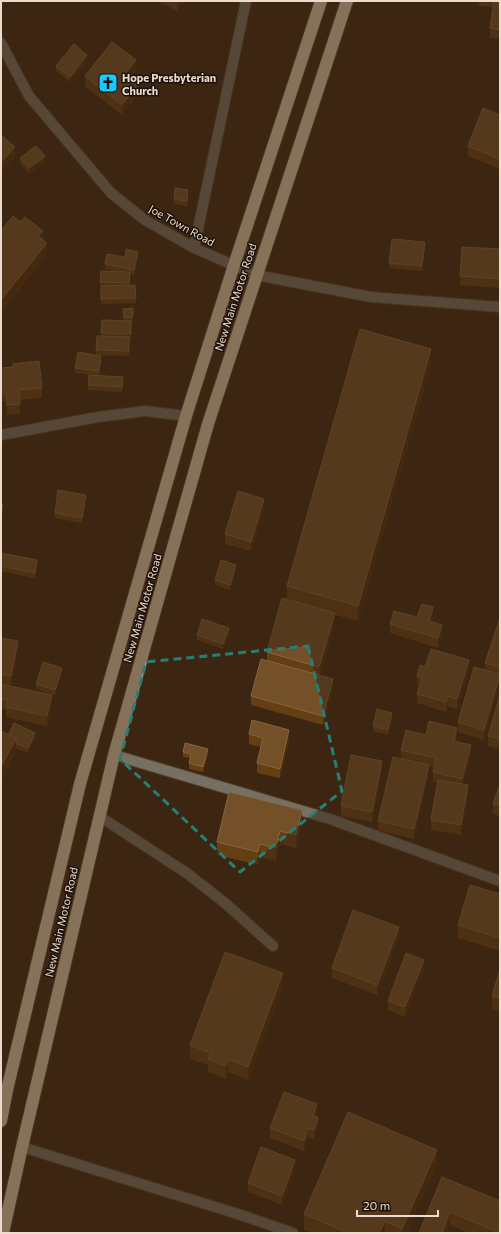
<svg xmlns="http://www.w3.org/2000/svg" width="501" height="1234" viewBox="0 0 501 1234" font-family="Commissioner,sans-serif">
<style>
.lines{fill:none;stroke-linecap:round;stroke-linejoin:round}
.minor-casing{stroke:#584330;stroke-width:12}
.highway-casing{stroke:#584330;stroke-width:14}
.minor{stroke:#767063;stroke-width:10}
.highway{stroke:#ddcfae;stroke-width:12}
.wall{fill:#653f14}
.shaded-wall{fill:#4f2e0b}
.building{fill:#735028;stroke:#866642}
.marked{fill:none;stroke:#258078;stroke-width:3;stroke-dasharray:8 5;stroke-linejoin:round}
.labels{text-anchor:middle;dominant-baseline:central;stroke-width:3;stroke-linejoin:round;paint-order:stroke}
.poi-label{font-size:11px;font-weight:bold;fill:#ebdccf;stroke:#1c1109;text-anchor:start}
.street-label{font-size:11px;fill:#ebdccf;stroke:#1c1109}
</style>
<rect width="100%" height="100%" fill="#3c2612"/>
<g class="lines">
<defs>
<path id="minor" d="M1,43L29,96L111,193L145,220L194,248L256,275L371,297L500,307
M194,248L246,1
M1,435L98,417L145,411L186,416
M114,755L330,819L500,881
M99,816L188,874L225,903L273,946
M22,1147L241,1215L293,1233"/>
<path id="highway" d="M1,1121L7,1090L80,784L186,416L234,265L321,1
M3,1233L22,1147L114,755L208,424L347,1"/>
</defs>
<use href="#minor" class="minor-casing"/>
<use href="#highway" class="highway-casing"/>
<use href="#minor" class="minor"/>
<use href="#highway" class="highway"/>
</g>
<path class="wall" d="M159,1H182L177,11Z
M479,1H500V39L490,38V28L493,7L479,6Z
M87,61L70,82L56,71V66Z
M136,70L132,75L140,91L122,115L85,86V76Z
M500,115V169L468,156V146Z
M20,158L45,161L29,174L20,163Z
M188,195L187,206L174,204V199Z
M425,247L422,271L389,268V263Z
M500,249V288L460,285V276Z
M125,257H138L134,275L130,274V285H135L136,303L101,304V287H100V282L118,272L105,269V264Z
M133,308V322H131V339H129V356L98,355L101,361L99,376L123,382L122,392L88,390V385L95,375L75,373V368L96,355V350L101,336L102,320L124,321L123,309Z
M431,365L358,621L335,615V622L320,675L333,689L323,725L251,705V696L267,661V652L287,599V586Z
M1,368L42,388V398L19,400L20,414L7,415L6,401L1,402Z
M86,501L82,523L55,518V513Z
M264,509L251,551L225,544V534Z
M1,553L37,565L35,578L1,571Z
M236,570L230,590L215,585V580Z
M417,617H433L432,622L442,634L438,648L390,633V624Z
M500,621V684L484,740L458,732V722L485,670V663Z
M229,633L223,649L197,640V635Z
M1,638L18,651L11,685L1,683Z
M425,667L469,669L457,709L447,706L446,712L417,703V694L419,687L417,686V676Z
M62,673L55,695L36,689V684Z
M1,684L52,705L47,726L6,717V710L1,708Z
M500,694V749L488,746V736Z
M392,718L388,735L373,731V726Z
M1,731L9,734L35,738L28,753L16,748V751L1,781Z
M249,734L289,739L280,778L257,773V763L261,747L249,744Z
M426,735L457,738L456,742L471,755L463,784L468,795L461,835L431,830V820L437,783L433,781V772L434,767L429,766V775L414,839L378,830V821L401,759V750Z
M183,752L208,754L203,772L189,769V763L190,758L183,757Z
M382,771L372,822L341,816V806Z
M500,784V816L493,814V804Z
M302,823L296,848L280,844L276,861L260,857L258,865L217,855V842Z
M500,894V951L458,938V925Z
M399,936L377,995L332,978V968Z
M424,969L405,1017L388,1010V1001Z
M500,969V1012L492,1009V996Z
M283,986L248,1080L228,1072L226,1079L208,1072V1065L190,1059V1045Z
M317,1114L316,1117L318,1127L314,1139L308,1137L304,1151L270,1138V1128Z
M437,1165L407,1233H312L304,1230V1214Z
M295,1170L282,1205L248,1192V1183Z
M442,1177L500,1201V1233H469L450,1225L447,1233H419Z"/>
<path class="shaded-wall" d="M177,1H182L177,11Z
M87,55V61L70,82V77Z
M136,60V70L127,81V71Z
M140,82V91L122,115V105Z
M2,127V137L1,138V128Z
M15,147V157L1,172V162Z
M45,156V161L29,174V168Z
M43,231V244L38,236Z
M425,242V247L422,271V266Z
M47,243V256L1,313V300Z
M138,252V257L134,275V270Z
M431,349V365L358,621V606Z
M101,356V361L99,376V371Z
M86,495V501L82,523V518Z
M264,499V509L251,551V542Z
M3,505V515L1,523V514Z
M37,560V565L35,578V573Z
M236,565V570L230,590V585Z
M433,607V617L429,631V621Z
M335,613V622L319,677V667Z
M442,625V634L438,648V638Z
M229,628V633L223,649V644Z
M18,641V651L11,685V676Z
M469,660V669L457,709V699Z
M62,668V673L55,695V690Z
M500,675V684L484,740V730Z
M333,679V689L323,725V716Z
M52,695V705L47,726V716Z
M447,696V706L446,712V702Z
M392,713V718L388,735V730Z
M457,728V738L454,751V741Z
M289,730V739L280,778V769Z
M35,733V738L28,753V748Z
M16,738V751L1,781V767Z
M471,745V755L462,789V779Z
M208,749V754L203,772V767Z
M382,761V771L372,822V812Z
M429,765V775L414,839V829Z
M468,785V795L461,835V825Z
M302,810V823L296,848V835Z
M280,831V844L276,861V848Z
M260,844V857L258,865V852Z
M399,927V936L377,995V985Z
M424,960V969L405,1017V1007Z
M283,973V986L248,1080V1067Z
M228,1059V1072L226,1079V1066Z
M317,1104V1114L313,1125V1115Z
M318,1118V1127L314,1139V1130Z
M308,1128V1137L304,1151V1141Z
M437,1150V1165L407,1233H402V1229Z
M295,1160V1170L282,1205V1196Z
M450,1212V1225L447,1233H442Z
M385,1221V1233H379Z"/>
<path class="building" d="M494,1H500V30L490,28Z
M112,42L136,60L127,71L140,82L122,105L85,76Z
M74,44L87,55L70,77L56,66Z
M483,108L500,115V159L468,146Z
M1,135L15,147L1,162Z
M36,146L45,156L29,168L20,158Z
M175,188L188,190L187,201L174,199Z
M13,216L21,222L25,217L43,231L38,236L47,243L1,300V231Z
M392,239L425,242L422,266L389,263Z
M462,247L500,249V279L460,276Z
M126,249L138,252L134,270L105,264L107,254L125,257Z
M101,271L130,272L129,283L100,282Z
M135,285L136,298L101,299V286Z
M133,308V317L124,318L123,309Z
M102,320L131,321V334L101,333Z
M360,329L431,349L358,606L287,586Z
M97,336L129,337V351L96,350Z
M78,352L101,356L99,371L75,368Z
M39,361L42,388L19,390L20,404L7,405L6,392H1V368L13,367V364Z
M89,375L123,377L122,387L88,385Z
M58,490L86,495L82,518L55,513Z
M238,491L264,499L251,542L225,534Z
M1,505H3L1,514Z
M1,553L37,560L35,573L1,566Z
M221,560L236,565L230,585L215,580Z
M282,598L335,613L319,667L267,652Z
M422,604L433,607L429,621L442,625L438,638L390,624L394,611L417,617Z
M202,619L229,628L223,644L197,635Z
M499,621H500V667L485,663Z
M1,638L18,641L11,676L1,674Z
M431,649L469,660L457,699L447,696L446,702L417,694L422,678L417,676L420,665L425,667Z
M261,659L333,679L323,716L251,696Z
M43,662L62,668L55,690L36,684Z
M474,667L500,674L484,730L458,722Z
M1,684L52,695L47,716L6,707L8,700L1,699Z
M500,694V739L488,736Z
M377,709L392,713L388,730L373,726Z
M252,720L289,730L280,769L257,763L263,738L249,734Z
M429,721L457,728L454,741L471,745L462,779L433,772L436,758L401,750L406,730L426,735Z
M14,723L35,733L28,748L16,743V738L9,734Z
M1,731L16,738L1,767Z
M185,743L208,749L203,767L189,763L191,754L183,752Z
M351,755L382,761L372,812L341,806Z
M393,757L429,765L414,829L378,821Z
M438,780L468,785L461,825L431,820Z
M500,784V806L493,804Z
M229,792L302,810L296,835L280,831L276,848L260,844L258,852L217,842Z
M470,885L500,894V938L458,925Z
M353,910L399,927L377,985L332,968Z
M225,952L283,973L248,1067L228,1059L226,1066L208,1059L211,1053L190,1045Z
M406,953L424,960L405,1007L388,1001Z
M500,969V998L492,996Z
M284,1092L317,1104L313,1115L318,1118L314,1130L308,1128L304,1141L270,1128Z
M348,1112L437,1150L402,1229L385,1221L379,1233H348L304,1214Z
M261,1147L295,1160L282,1196L248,1183Z
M442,1177L500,1201V1233L450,1212L442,1233H419Z"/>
<path d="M0 0H501V1234H0ZM308,646L342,791L240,872L120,759L146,662Z" fill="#3c2612" fill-opacity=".55" fill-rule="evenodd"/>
<path class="marked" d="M308,646L342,791L240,872L120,759L146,662Z"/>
<defs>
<symbol id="church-square" viewBox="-11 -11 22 22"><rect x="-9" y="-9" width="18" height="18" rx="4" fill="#19cafc" stroke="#1c1109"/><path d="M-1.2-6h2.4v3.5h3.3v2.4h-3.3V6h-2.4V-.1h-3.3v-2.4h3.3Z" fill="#111"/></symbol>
</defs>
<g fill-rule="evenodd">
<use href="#church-square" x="97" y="72" width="22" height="22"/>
</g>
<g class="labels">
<g class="poi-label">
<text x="122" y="77">Hope Presbyterian<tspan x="122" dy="13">Church</tspan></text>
</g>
<g class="street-label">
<text transform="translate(182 225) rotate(29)">Joe Town Road</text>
<text transform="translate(235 297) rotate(-72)">New Main Motor Road</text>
<text transform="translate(142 608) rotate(-74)">New Main Motor Road</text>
<text transform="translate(61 922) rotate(-77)">New Main Motor Road</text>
</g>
</g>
<rect width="501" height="1234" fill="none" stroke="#ebdccf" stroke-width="4"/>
<path d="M357 1210v6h81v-6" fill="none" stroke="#ebdccf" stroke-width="2"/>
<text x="363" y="1210" font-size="12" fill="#ebdccf" stroke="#1c1109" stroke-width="3" paint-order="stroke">20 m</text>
</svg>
